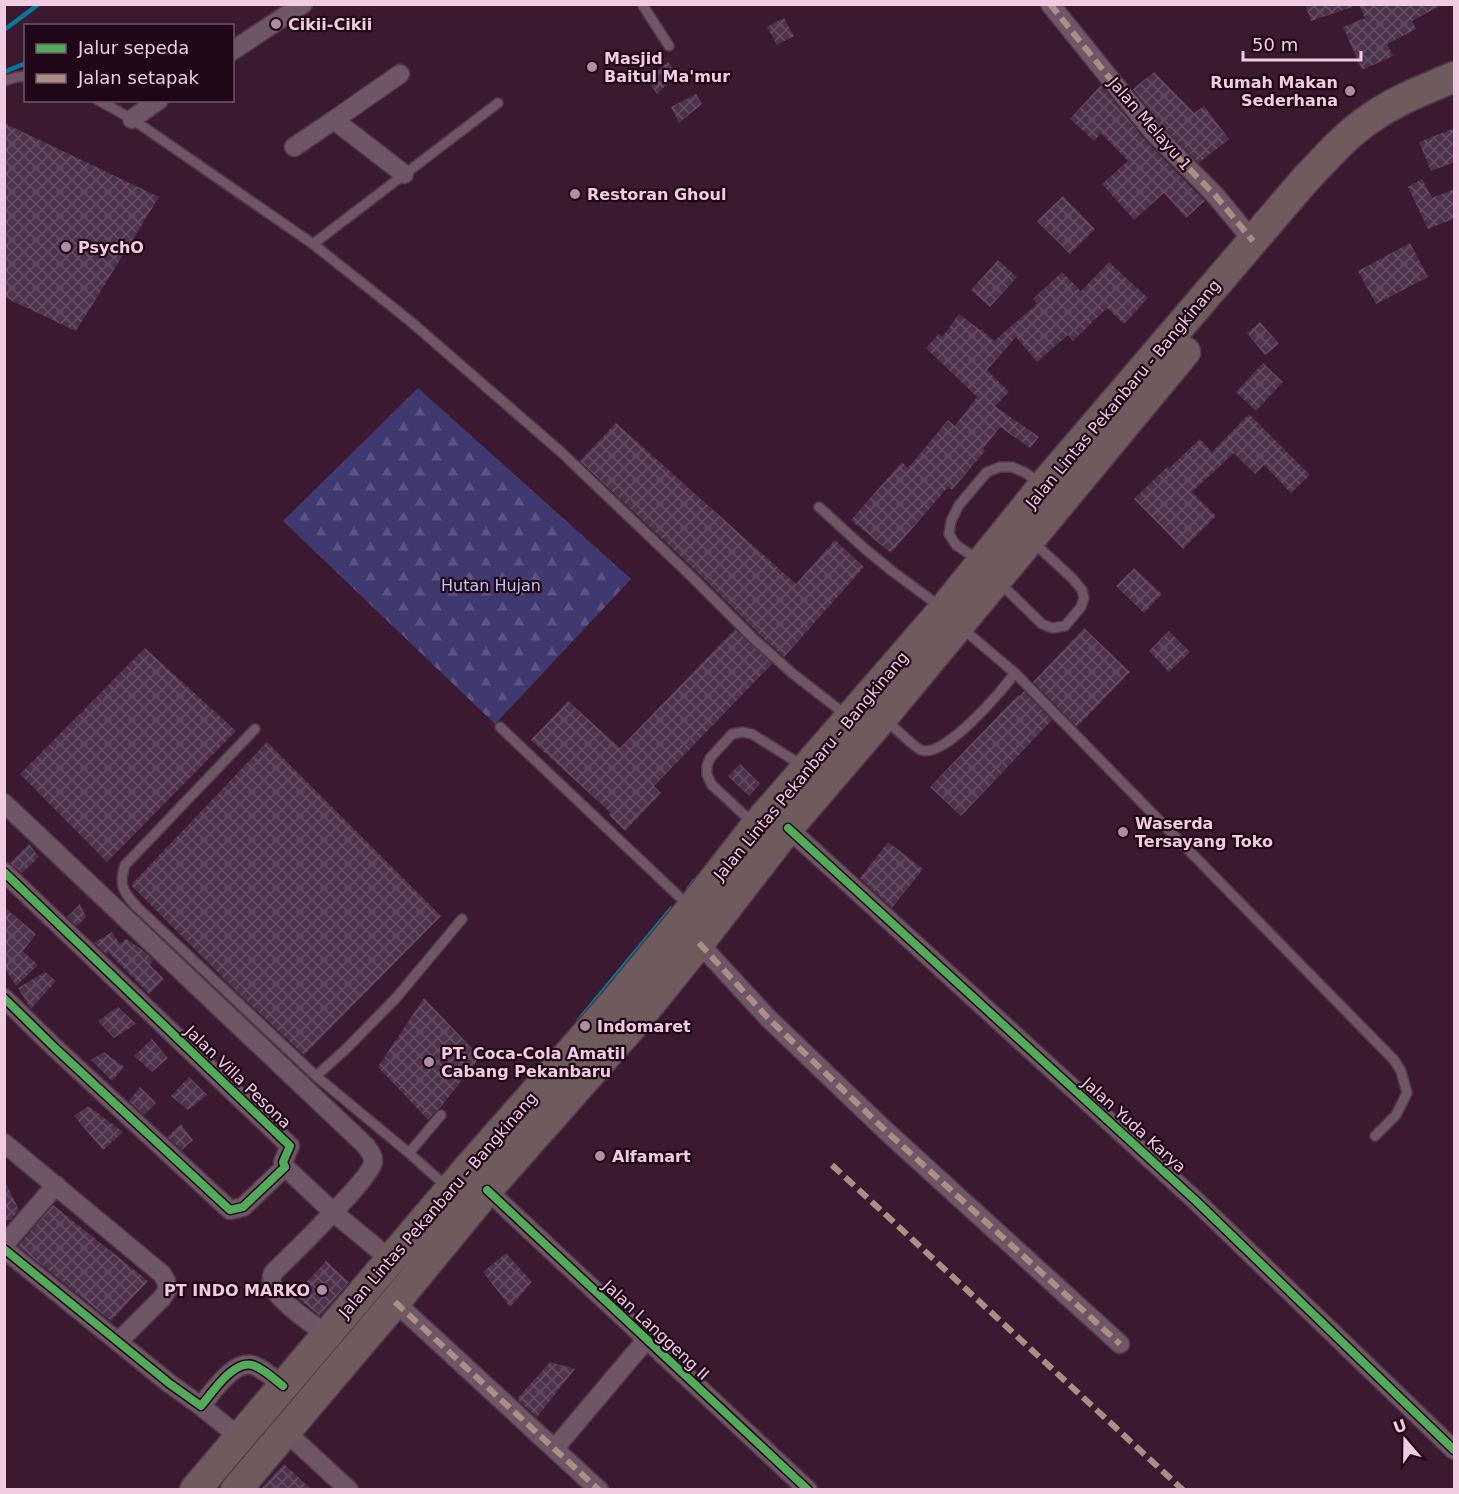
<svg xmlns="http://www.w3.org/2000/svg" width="1459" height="1494" viewBox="0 0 1459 1494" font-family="'DejaVu Sans',sans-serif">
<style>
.forest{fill:url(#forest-firs)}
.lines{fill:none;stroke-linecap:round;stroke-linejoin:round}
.stream{stroke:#057a98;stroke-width:4.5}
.building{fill:url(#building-cross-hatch)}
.service-casing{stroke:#513848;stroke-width:12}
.minor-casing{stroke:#513848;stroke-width:21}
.trunk-casing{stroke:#513848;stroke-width:33}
.service{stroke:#6f5666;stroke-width:9}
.minor{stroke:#6f5666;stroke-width:18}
.trunk{stroke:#6f5a5d;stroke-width:30}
.quiet{stroke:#ac8f84;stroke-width:6;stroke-dasharray:12 6;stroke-linecap:butt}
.cycleway-casing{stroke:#200718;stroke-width:11}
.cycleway{stroke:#51ab58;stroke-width:8}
.poi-dot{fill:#b18da3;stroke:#200718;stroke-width:2}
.labels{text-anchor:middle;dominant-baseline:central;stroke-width:4.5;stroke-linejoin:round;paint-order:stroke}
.poi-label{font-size:16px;font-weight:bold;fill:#f0cbe1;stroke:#200718;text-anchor:start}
.street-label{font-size:16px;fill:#f0cbe1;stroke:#200718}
.park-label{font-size:16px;fill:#c2c5f3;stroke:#200718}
</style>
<defs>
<pattern id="forest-firs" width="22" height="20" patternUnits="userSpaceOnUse" patternTransform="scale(1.5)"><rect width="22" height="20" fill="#3f396f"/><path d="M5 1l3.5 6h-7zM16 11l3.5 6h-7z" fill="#5b5483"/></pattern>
<pattern id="building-cross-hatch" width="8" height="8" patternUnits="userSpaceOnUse" patternTransform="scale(1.5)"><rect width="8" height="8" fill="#4d324b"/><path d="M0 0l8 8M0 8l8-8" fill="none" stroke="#674e65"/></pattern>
</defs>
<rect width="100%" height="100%" fill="#3b1a31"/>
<path class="forest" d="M418,388L631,579L495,724L283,521Z"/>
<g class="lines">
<path class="stream" d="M4,30L39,4
M4,72L26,63
M688,889L694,881
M579,1020L671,909"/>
</g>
<path class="building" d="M1305,4H1352V7L1311,21Z
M1359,4H1443L1412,21L1416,29L1387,44L1393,56L1362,70L1343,27L1365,18Z
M784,18L794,36L777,45L767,27Z
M668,62L679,73L657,94L647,80Z
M1154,72L1194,113L1204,106L1229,139L1199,163L1161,125L1133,89Z
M1101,85L1145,140L1205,201L1186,218L1164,193L1134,220L1102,184L1128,161L1101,133L1094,141L1070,119Z
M696,94L702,104L679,123L671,107Z
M4,123L159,197L76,331L4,297Z
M1455,128V162L1431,171L1419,142Z
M1422,179L1432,198L1455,189V218L1428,229L1408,187Z
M1063,196L1095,229L1070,254L1037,221Z
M1410,243L1428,277L1376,304L1358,271Z
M998,260L1017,277L990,307L971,290Z
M1109,262L1148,298L1124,324L1107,308L1073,341L1068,335L1037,362L1016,337L987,370L1009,392L995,406L1039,437L1030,448L1000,427L983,449L985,451L952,490L948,487L891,553L851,520L902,462L908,468L948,420L955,426L977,397L926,348L939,334L942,337L959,314L980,330L981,329L994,341L1037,304L1033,299L1062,272L1081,291Z
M1260,322L1279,344L1265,355L1247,333Z
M1263,363L1283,382L1256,411L1236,392Z
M1249,414L1310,475L1291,493L1264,465L1255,474L1234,453L1192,492L1216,516L1183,549L1134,499L1168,466L1169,468L1200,439L1212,452Z
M616,423L796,584L835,540L864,567L784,657L759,634L697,572L580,461Z
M1134,568L1162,594L1144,613L1116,586Z
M1084,628L1130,672L1077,727L1033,682Z
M735,629L772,664L654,786L661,793L625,831L609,815L611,813L531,740L568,701L620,748Z
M1169,631L1190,652L1169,672L1149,651Z
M145,648L236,731L107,862L20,774Z
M1024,691L1052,720L961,816L930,787L1018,695L1020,696Z
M267,742L441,916L304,1055L239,994L131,885Z
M740,764L760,784L749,796L728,776Z
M888,842L923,869L892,908L860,878Z
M29,844L39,857L22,873L10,863Z
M80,904L86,917L77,926L67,917Z
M4,907L36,934L23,951L38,965L16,986L4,967Z
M112,932L120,944L126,939L140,948L154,960L150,965L164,979L149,994L108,952L106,954L94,943Z
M45,972L56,981L31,1009L18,988Z
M424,998L480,1057L440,1108L436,1111L428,1120L378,1067Z
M118,1007L136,1024L114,1038L98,1021Z
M152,1039L168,1058L152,1072L134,1056Z
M104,1052L124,1067L112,1081L91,1060Z
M189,1077L207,1095L188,1110L171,1096Z
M140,1087L156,1103L144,1115L129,1101Z
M88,1106L123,1132L103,1150L74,1116Z
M181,1124L193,1140L182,1150L167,1137Z
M4,1179L19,1210L11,1220H4Z
M53,1205L148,1281L111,1321L18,1246Z
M506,1253L532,1282L510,1307L483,1272Z
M326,1261L349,1282L320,1316L294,1295Z
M550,1362L575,1369L537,1417L517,1399Z
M284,1464L312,1490H260Z"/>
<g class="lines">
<defs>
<path id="service" d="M642,4L669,46
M4,81L17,77L26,76
M98,100L132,119L313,244L410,321L561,452L692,577L754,639L792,673L846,715
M313,244L498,103
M819,507L864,548L892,571L942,608
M977,559L956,545L949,534L951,521L959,505L987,472L1000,467H1012L1024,472L1041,483
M999,582L1042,624L1052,628L1065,626L1081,607L1084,598L1082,590L1073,579L1032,541
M1015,673L1394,1060L1401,1071L1407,1093L1396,1115L1375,1136
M886,720C893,726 915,748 921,750C944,759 1002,691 1015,673L963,629
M500,727L688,905
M255,729L125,865C119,884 122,891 136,906L316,1076
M754,824L712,785L707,775V766L710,758L732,734L743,732L752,734L803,766
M409,1153L441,1115
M448,1188L409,1153L316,1076L346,1049L396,998L462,919"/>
<path id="minor" d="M1050,4L1153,132L1215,195L1253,241
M232,51L303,4
M132,119L159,100
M334,120L400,74
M294,147L334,120L404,174
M4,803L366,1146C369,1151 374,1156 373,1162C372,1177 289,1257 273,1273C271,1278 271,1282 273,1287C279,1301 314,1326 327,1334
M788,828L1195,1200L1454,1450
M4,872L290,1146L283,1162L285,1167L243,1207L230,1210L55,1048L4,998
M699,943L768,1018L886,1131L1120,1344
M4,1143L162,1274L166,1281L168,1289L162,1298L118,1342
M285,1167L333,1212L391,1260
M487,1190L808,1490
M4,1245L56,1185
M4,1249L170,1384L201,1406C212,1393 235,1357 255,1366C265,1370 274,1379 283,1386
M395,1302L599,1490
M201,1406L239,1437
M286,1432L349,1490
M555,1448L646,1340"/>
<path id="trunk" d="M195,1490L466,1171L614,1003L692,908L756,826L944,609L1044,485L1304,181C1325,159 1345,135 1371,118C1396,100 1426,89 1454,77
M236,1490L395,1302L487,1190L637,1020L699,943L788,828L883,717L1185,352"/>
</defs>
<use href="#service" class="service-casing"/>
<use href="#minor" class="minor-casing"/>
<use href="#trunk" class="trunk-casing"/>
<use href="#service" class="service"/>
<use href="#minor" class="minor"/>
<use href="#trunk" class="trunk"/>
<path class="quiet" d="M1050,4L1153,132L1215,195L1253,241
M699,943L768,1018L886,1131L1120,1344
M832,1165L1183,1490
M395,1302L599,1490"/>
<defs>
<path id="cycleway" d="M788,828L1195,1200L1454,1450
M4,872L290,1146L283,1162L285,1167L243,1207L230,1210L55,1048L4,998
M487,1190L808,1490
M4,1249L170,1384L201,1406C212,1393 235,1357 255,1366C265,1370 274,1379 283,1386"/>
</defs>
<use href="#cycleway" class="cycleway-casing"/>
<use href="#cycleway" class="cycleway"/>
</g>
<g class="poi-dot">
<circle cx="276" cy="24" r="6"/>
<circle cx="592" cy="67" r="6"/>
<circle cx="1350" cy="91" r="6"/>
<circle cx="575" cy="194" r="6"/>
<circle cx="66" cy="247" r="6"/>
<circle cx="1123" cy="832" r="6"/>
<circle cx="585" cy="1026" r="6"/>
<circle cx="429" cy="1062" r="6"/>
<circle cx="600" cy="1156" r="6"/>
<circle cx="322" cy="1290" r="6"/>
</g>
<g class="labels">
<g class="poi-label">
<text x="288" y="24">Cikii-Cikii</text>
<text x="604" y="58">Masjid<tspan x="604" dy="18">Baitul Ma'mur</tspan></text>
<text x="1338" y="82" text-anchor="end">Rumah Makan<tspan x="1338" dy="18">Sederhana</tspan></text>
<text x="587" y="194">Restoran Ghoul</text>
<text x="78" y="247">PsychO</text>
<text x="1135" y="823">Waserda<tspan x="1135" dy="18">Tersayang Toko</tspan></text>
<text x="597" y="1026">Indomaret</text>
<text x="441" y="1053">PT. Coca-Cola Amatil<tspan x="441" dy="18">Cabang Pekanbaru</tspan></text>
<text x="612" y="1156">Alfamart</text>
<text x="310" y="1290" text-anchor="end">PT INDO MARKO</text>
</g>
<g class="street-label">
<text transform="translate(1150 124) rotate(49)">Jalan Melayu 1</text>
<text transform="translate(1123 394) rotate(-50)">Jalan Lintas Pekanbaru - Bangkinang</text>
<text transform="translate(811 766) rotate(-50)">Jalan Lintas Pekanbaru - Bangkinang</text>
<text transform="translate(238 1077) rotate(44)">Jalan Villa Pesona</text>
<text transform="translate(1134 1125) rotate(42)">Jalan Yuda Karya</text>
<text transform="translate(438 1205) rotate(-49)">Jalan Lintas Pekanbaru - Bangkinang</text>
<text transform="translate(656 1330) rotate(43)">Jalan Langgeng II</text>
</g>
<g class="park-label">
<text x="491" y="585">Hutan Hujan</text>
</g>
</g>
<rect width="1459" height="1494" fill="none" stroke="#f0cbe1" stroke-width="12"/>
<rect x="24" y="24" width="210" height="78" fill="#200718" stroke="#735568" stroke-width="1.5"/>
<rect x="36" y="44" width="30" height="9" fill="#51ab58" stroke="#735568" stroke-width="1.5"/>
<text x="78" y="54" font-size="18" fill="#f0cbe1">Jalur sepeda</text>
<rect x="36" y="74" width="30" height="9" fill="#ac8f84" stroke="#735568" stroke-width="1.5"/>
<text x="78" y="84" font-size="18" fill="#f0cbe1">Jalan setapak</text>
<g transform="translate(1405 1440) rotate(340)" stroke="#200718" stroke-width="4.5" paint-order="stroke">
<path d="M0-4.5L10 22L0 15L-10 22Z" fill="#f0cbe1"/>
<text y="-9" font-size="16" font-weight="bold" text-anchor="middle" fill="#f0cbe1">U</text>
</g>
<path d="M1243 51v9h118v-9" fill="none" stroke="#f0cbe1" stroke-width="3"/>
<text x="1252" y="51" font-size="18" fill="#f0cbe1" stroke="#200718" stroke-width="4.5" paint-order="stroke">50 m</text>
</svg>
